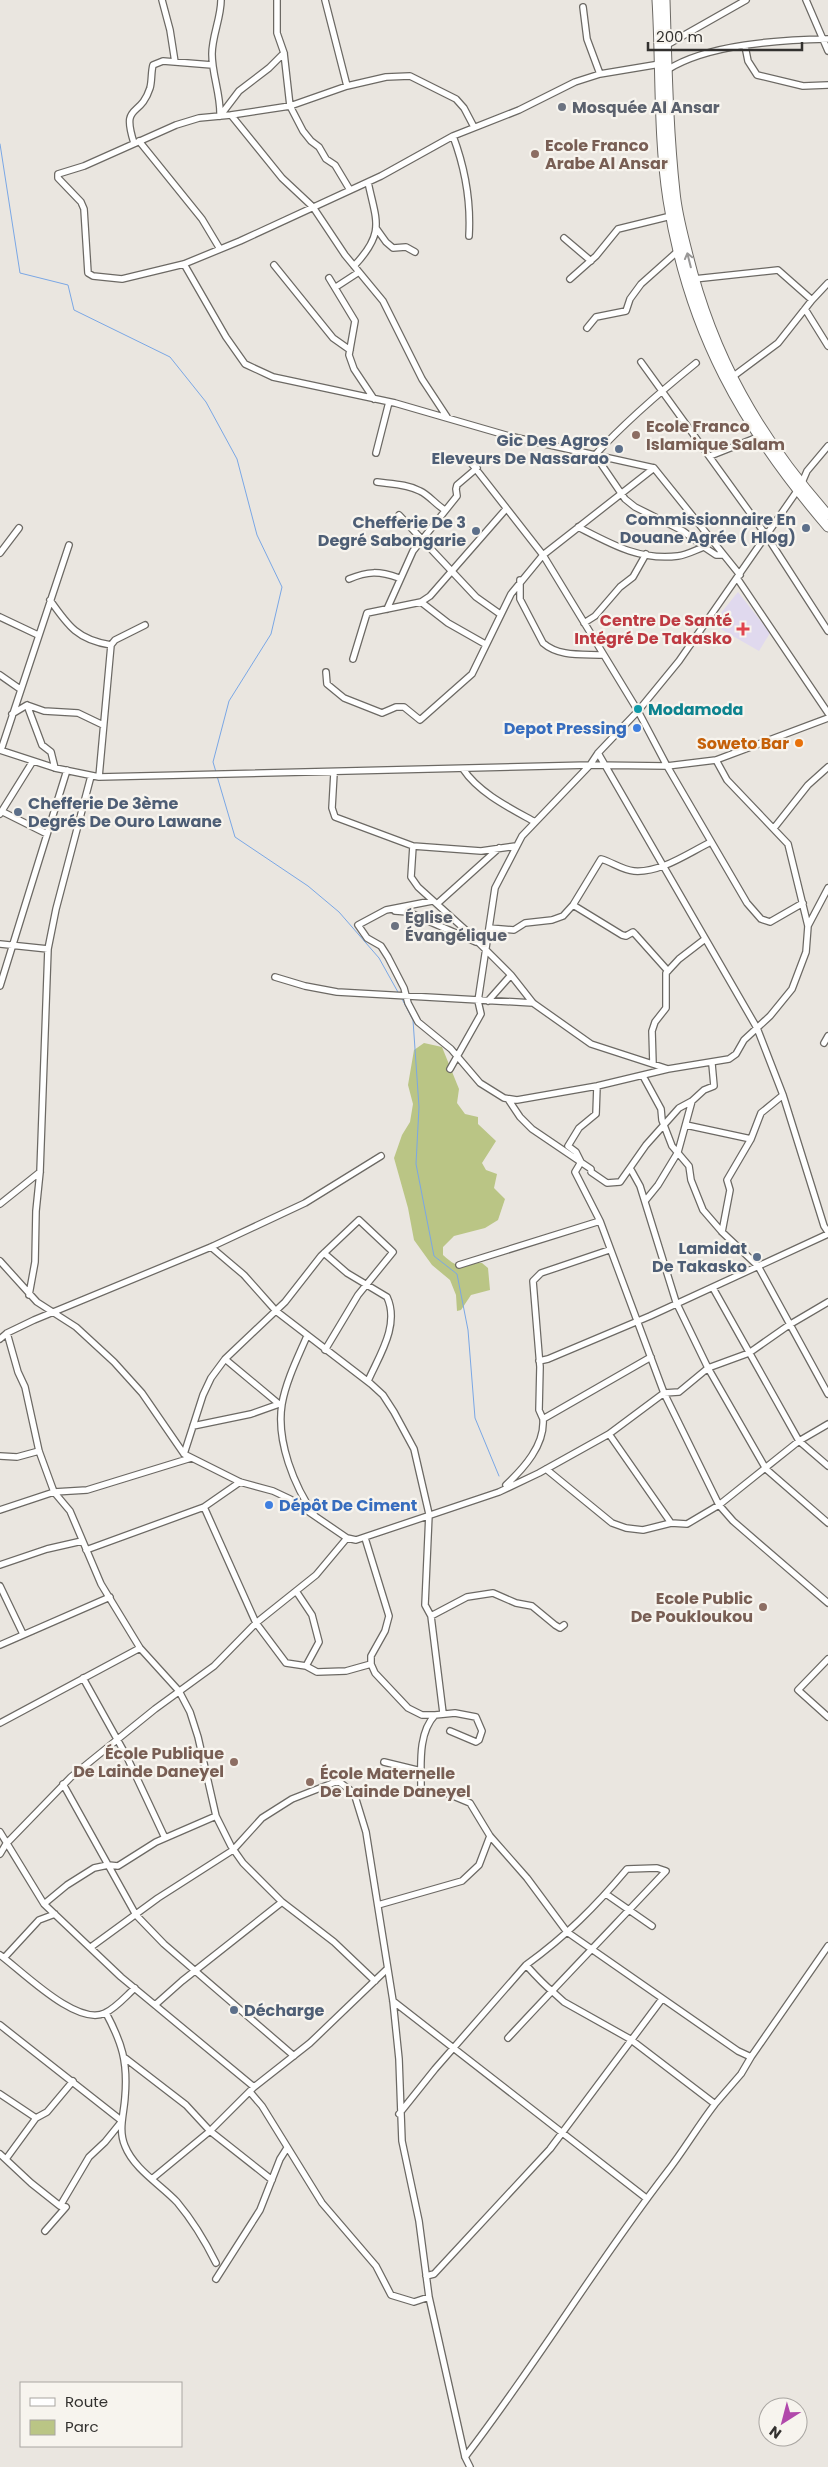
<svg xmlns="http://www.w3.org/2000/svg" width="828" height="2467" viewBox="0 0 828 2467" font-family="Poppins,sans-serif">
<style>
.medical{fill:#e0d9ee}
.green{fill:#bac585}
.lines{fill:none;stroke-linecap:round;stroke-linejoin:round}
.stream{stroke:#7aa7e5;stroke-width:1}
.street-casing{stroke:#6c6964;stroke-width:8}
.primary-casing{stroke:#6c6964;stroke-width:11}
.street{stroke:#fff;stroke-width:5.5}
.primary{stroke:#fff;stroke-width:9}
.oneway{stroke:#999897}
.worship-dot{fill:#6b7280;stroke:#f7f4ee;stroke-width:2}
.education-dot{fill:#8d6e63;stroke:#f7f4ee;stroke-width:2}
.service-dot{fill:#5c6f8a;stroke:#f7f4ee;stroke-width:2}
.health-dot{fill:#e0444e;stroke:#f7f4ee;stroke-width:2}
.culture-dot{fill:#0f9aa8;stroke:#f7f4ee;stroke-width:2}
.shop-dot{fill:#3f7fe0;stroke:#f7f4ee;stroke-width:2}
.food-dot{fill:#e8710a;stroke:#f7f4ee;stroke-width:2}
.labels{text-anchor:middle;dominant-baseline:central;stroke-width:4.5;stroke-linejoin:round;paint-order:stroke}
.worship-label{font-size:16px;font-weight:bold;fill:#5b616d;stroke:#f7f4ee;text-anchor:start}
.education-label{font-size:16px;font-weight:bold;fill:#785e54;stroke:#f7f4ee;text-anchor:start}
.service-label{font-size:16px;font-weight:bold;fill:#4e5e75;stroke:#f7f4ee;text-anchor:end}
.health-label{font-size:16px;font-weight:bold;fill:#be3a42;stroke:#f7f4ee;text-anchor:end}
.culture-label{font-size:16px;font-weight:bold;fill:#0d838f;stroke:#f7f4ee;text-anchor:start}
.shop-label{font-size:16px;font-weight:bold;fill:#366cbe;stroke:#f7f4ee;text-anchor:end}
.food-label{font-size:16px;font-weight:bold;fill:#c56008;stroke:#f7f4ee;text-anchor:end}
</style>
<rect width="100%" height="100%" fill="#eae6e0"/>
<path class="medical" d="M738,592L770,633L759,651L712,624Z"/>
<path class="green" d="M424,1043L442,1047L459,1089L457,1103L465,1114L478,1117V1124L496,1141L482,1163L486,1170L497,1174L494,1188L505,1199L498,1220L485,1228L454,1236L443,1247V1255C463,1273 461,1263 482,1263L488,1268L490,1290L471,1295L461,1310L457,1311L456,1295L450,1280L432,1265L414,1240L408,1208L394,1158L402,1135L410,1122L413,1104L408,1085L414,1050Z"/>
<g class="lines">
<path class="stream" d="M0,144L20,273L68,285L74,310L170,357L206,402L237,459L257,535L282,587L271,634L229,701L213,762L216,772
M217,776L235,837L308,886L339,912L379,958L399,994
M401,997L413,1020L419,1107L416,1164L434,1256L457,1274L468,1330L475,1418L499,1476"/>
<defs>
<path id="street" d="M162,0L170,30L175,62
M277,0V33L284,53L290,106L303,131L311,141L319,147L326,159L335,165L350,190
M325,0L347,86
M806,0L828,51
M583,7L587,39L600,74
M665,46L746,0
M745,46L748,61L757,75L803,86L828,85
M667,70C708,44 779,40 828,39
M231,115L290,106L347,86L386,77L410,76L456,99L464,108L474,127
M220,116C221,95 212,75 212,54C212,36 221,18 221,0
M220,116L239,91L269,68L284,53
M453,136C465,168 471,202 469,236
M139,141L202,219L220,249
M134,143C121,102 140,119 150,88C152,81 151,72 153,65L163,61L212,65
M376,228L386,242L393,248L406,247L415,252
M564,238L591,261
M184,264L226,337L245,364L273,377L395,403L509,436L654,468L740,575
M274,265L333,338L350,350
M354,266C386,232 376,221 368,182
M329,278L355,321L349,355L354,369L374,399
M570,279L596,256L618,229L671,216
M694,279L778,270L812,300
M336,287L359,272
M805,309L828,346
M587,328L596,317L626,311L630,299L641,284L678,251
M641,362L766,535L828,631
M696,363C660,392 626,421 595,455L625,499L635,507L683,531L704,547
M731,378L778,343L812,300L828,283
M447,417L422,379L383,301L345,255L313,207L282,178L231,115L199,118L176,125L84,166L58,174V178L81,202L84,209L88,273L93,276L122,279L184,264L240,241L381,176L453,136L519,110L575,82L600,74L660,64
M376,453L389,402
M710,456L758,437
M468,459L543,555L638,711L667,766L747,903L761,919L770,922L803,903
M377,482C391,484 407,484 420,491C429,495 436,505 445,510
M801,485L807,471L828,446
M399,515L476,597L500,614
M578,527C611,544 640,561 678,556C687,555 695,550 704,547L716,555H723
M0,553L19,528
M737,578L828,713
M349,579C368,571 379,571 399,578
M520,580V599L543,643C559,657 582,654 602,655
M50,600C68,626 78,640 111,645
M421,602L448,623L485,644
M387,609L413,551L457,496L456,489L457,485L477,468
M0,617L38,635
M584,623L595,616L620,587L633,577L646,554
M353,659L367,613L421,602L430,596L506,509
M326,672L327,684L344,698L382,713L396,707H404L420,720L472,674L511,594L543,555L654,468
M0,675L20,689
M27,705L42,745L51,752L55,768
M12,714L27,705L44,711L78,713L103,725
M0,750L55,768L99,777L590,765L667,766L716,760L828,718
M1,750L69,545
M598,753L757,1028L783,1095L824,1226L828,1232
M463,769C479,793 510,808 535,822
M334,773L332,808L335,817L413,846L481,851L516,846
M99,777L111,645L115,640L145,625
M3,812L47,834
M0,814L33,761
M774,828L808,785L828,767
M413,846L411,877L418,887L470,934L511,975L533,1003L591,1044L668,1069L729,1059L736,1054L744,1040L770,1016L792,989L806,952L808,926L788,844L727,780L716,760
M432,901L386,910L358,925L367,938L381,946L388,957L404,988L408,1003L418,1022L451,1049L480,1083L504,1098L517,1100L597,1086L668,1069
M438,903L499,848
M573,905L622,935L626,936L633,932L635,934L668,971
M395,911L408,912L476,942
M808,926L828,888
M489,928L514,930L525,923L552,920L563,916L573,905L601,859C612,862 622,870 634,871C661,873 688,853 711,842
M0,944L48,949
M275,977L305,986L337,992L533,1003
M0,986L67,770
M488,1001L511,975
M824,1043L828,1036
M653,1064L652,1031L655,1022L666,1008V973L679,959L705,939
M450,1069L481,1014L478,1001L495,888L522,836L590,765L598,753L638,711L679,661L797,491
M643,1076L661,1109L662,1120L672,1146L689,1166L691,1180L703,1210L722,1232L758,1266L828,1394
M597,1086L596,1114L579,1128L568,1146L576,1152L581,1162L575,1172L600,1221L664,1393L719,1505L733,1521L828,1603
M508,1099L520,1117L532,1129L591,1169V1172L607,1183L620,1182L646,1145L679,1108L692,1101L704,1090L714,1086L712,1064
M686,1125L751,1139
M630,1168L640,1186L676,1302L708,1368L766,1469L828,1523
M645,1201L658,1185L678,1152L692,1101
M0,1204L40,1172
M722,1232L730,1190L727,1180L751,1139L761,1113L783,1095
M211,1247L244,1275L276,1311L371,1384L383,1395L394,1412L414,1449L429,1514L425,1605L431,1616L443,1713
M324,1253L347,1273L387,1297C400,1325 379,1356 368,1381
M0,1261L37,1302L76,1327L114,1362L142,1393L184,1454L240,1482L273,1491L290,1499L347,1538L356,1540L499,1492L539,1473L609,1434L664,1393L679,1392L708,1368L749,1353L789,1325L828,1302
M459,1265L600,1221
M713,1288L799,1441L828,1466
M29,1295L35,1262L36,1211L40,1172L48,949L56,909L91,776
M7,1333L18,1372L25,1387L39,1451L54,1492L70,1511L101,1584L140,1648L179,1691L190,1712L198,1737L216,1816L231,1846L243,1863L282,1902L334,1942L375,1981
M307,1336C298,1357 286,1381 282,1404C276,1441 294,1486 315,1516
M0,1339L7,1333L34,1320L211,1247L305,1203L381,1156
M225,1359L279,1404
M539,1361L548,1359L650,1316L828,1234
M543,1419L539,1410L540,1367L533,1281L541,1273L609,1250
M193,1426L251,1414L282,1403
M609,1434L671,1523
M184,1454L203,1395L211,1378L225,1359L285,1302L321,1256L359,1220L393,1252L358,1295L325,1350
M0,1456L17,1457L39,1451
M546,1469L612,1523L626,1528L643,1530L671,1523L687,1524L719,1505L799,1441L828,1424
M506,1485C524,1468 545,1445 543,1419L651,1357
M204,1507L256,1623L286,1663L306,1666L317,1672L346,1671L371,1664
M0,1510L54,1492L87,1490L191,1458
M365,1538L389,1616L385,1631L371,1656V1664L375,1673L408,1708L422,1715H435
M86,1550L204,1507L240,1482
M0,1565L47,1549L82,1541
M0,1586L23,1634
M296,1591L312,1615L319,1642L306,1666
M431,1616L467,1597L493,1593L516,1603L532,1606L555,1625L560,1628L564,1625
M0,1645L110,1597
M828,1659L798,1690L828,1717
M83,1678L127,1757L165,1838
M0,1723L140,1648
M384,1762L421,1771
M63,1784L136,1915L164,1944L294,2056
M421,1787C421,1764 418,1733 435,1715L455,1713L476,1717L482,1731L479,1740L476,1742L450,1731
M446,1793L470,1803L490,1836L527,1878L567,1932L738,2051L751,2057L741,2074L715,2104
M0,1832L44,1904L121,1977L254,2087
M0,1854L6,1844L71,1777L155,1709L214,1666L256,1623L316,1575L347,1538
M606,1894L652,1926
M44,1904L67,1885L94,1868L108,1865L118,1866L156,1842L216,1816
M378,1905L462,1881L479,1865L490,1836
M91,1947L158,1898L233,1850L262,1818L292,1799L338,1781L354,1793L366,1832L393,2001L399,2059L402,2141L419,2221L429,2297L465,2457L470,2467
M0,1955C22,1971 77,2027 105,2013C116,2008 126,1996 135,1988
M4,1958L39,1920L55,1914
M393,2001L646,2198
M155,2005L182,1981L282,1902
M106,2013C122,2043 128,2062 125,2097C124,2114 118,2130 125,2146C134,2169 161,2185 177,2202C193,2221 205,2241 216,2263
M0,2025L122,2121
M751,2057L828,1946
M125,2058L186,2105L210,2131L272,2180
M250,2092L262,2106L322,2203L376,2266L391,2295L414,2302L429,2297
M0,2094L36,2118
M399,2114L435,2069L526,1965
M0,2154L31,2183L60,2206
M6,2159L36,2118L47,2112L73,2081
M153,2178L210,2131L254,2087L310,2043L386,1970
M45,2231L66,2207L60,2206L89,2157L105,2142L122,2121
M426,2276L434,2274L550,2149L662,1999
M216,2279L260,2210L280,2159L287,2148
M465,2457C536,2365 596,2264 667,2172C684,2150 698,2126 715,2104L630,2039L564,2002L553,1992C543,1984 535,1975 526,1965C566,1936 595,1907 627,1869L657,1868L666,1871C613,1927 560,1982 508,2038"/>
<path id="primary" d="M657,0C661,65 658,136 668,200C688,331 743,428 828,527
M665,0C667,64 668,128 675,192C677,214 683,235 688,255C713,357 759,437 828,515"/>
</defs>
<use href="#street" class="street-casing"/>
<use href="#primary" class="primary-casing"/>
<use href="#street" class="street"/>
<use href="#primary" class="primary"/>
</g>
<defs><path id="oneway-shaft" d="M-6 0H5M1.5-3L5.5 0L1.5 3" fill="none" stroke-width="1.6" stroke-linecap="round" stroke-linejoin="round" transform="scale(1.25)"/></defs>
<use class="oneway" href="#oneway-shaft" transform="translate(689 260) rotate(-104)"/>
<g class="worship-dot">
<circle cx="562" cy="107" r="5"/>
<circle cx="395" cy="926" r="5"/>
</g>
<g class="education-dot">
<circle cx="535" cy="154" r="5"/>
<circle cx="636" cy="435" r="5"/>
<circle cx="763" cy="1607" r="5"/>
<circle cx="234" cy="1762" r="5"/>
<circle cx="310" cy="1782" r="5"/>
</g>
<g class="service-dot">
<circle cx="619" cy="449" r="5"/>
<circle cx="806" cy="528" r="5"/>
<circle cx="476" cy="531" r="5"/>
<circle cx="18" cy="812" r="5"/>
<circle cx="757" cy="1257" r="5"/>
<circle cx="234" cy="2010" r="5"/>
</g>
<path class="health-dot" d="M740.5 621.5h5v5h5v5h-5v5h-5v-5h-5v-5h5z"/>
<circle class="culture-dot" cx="638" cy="709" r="5"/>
<g class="shop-dot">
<circle cx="637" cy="728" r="5"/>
<circle cx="269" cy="1505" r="5"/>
</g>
<circle class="food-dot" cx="799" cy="743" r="5"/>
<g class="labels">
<g class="worship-label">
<text x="572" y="107">Mosquée Al Ansar</text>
<text x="405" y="917">Église<tspan x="405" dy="18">Évangélique</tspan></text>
</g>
<g class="education-label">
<text x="545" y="145">Ecole Franco<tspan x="545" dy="18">Arabe Al Ansar</tspan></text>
<text x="646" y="426">Ecole Franco<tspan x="646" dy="18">Islamique Salam</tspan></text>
<text x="753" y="1598" text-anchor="end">Ecole Public<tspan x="753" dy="18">De Poukloukou</tspan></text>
<text x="224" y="1753" text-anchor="end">École Publique<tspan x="224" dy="18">De Lainde Daneyel</tspan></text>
<text x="320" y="1773">École Maternelle<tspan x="320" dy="18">De Lainde Daneyel</tspan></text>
</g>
<g class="service-label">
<text x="609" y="440">Gic Des Agros<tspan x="609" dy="18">Eleveurs De Nassarao</tspan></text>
<text x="796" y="519">Commissionnaire En<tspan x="796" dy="18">Douane Agrée ( Hlog)</tspan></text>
<text x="466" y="522">Chefferie De 3<tspan x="466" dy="18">Degré Sabongarie</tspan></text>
<text x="28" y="803" text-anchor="start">Chefferie De 3ème<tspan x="28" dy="18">Degrés De Ouro Lawane</tspan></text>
<text x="747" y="1248">Lamidat<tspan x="747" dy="18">De Takasko</tspan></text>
<text x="244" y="2010" text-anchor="start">Décharge</text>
</g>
<g class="health-label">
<text x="732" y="620">Centre De Santé<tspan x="732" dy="18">Intégré De Takasko</tspan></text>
</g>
<g class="culture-label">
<text x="648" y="709">Modamoda</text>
</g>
<g class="shop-label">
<text x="627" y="728">Depot Pressing</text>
<text x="279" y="1505" text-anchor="start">Dépôt De Ciment</text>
</g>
<g class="food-label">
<text x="789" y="743">Soweto Bar</text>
</g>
</g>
<rect x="20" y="2382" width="162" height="65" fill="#f7f4ee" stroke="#a9a6a2"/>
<rect x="30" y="2398" width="25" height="8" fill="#ffffff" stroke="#a9a6a2"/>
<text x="65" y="2407" font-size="15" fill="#33312f">Route</text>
<rect x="30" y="2420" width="25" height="15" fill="#bac585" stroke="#a9a6a2"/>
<text x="65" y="2432" font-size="15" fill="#33312f">Parc</text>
<g transform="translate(783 2422) rotate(216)"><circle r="24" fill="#f7f4ee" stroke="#a9a6a2"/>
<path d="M0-4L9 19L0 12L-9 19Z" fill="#b148ab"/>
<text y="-8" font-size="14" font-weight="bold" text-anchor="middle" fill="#33312f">N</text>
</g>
<path d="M648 42v8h154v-8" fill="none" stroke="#33312f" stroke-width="2.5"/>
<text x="656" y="42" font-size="15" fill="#33312f" stroke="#f7f4ee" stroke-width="4" paint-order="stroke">200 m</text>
</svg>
